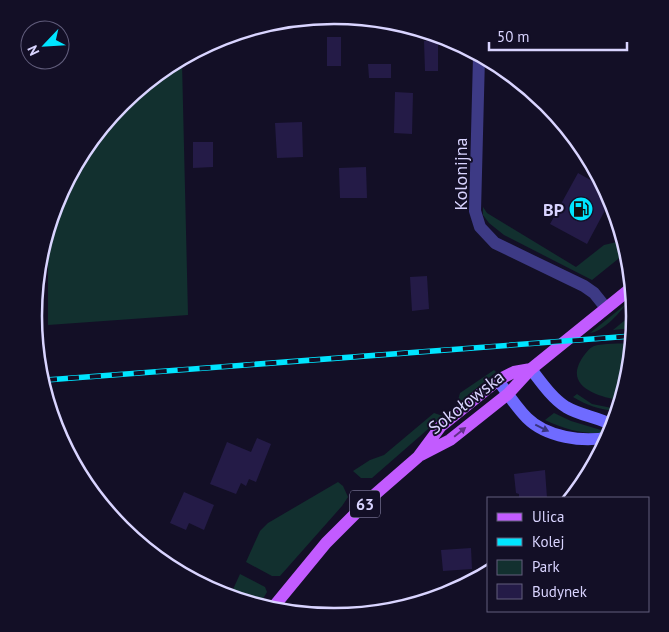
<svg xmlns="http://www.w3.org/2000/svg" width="669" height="632" viewBox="0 0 669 632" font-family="'PT Sans',sans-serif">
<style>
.green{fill:#12302f}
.building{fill:#241b47}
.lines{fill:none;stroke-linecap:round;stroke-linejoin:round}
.minor{stroke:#3d3a85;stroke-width:12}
.secondary{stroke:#6f6bff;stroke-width:12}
.primary{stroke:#c25bff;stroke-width:12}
.rail-casing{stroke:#00e5ff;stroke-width:5.5}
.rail{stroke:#130f26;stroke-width:4;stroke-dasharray:11;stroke-linecap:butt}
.oneway{fill:#38347d}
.oneway2{fill:#623188}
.labels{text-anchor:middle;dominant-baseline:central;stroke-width:4;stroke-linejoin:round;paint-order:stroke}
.shield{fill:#130f26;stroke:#9e99be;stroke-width:1}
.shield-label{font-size:16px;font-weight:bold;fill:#d9d4ff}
.street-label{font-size:18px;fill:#d9d4ff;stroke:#130f26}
.poi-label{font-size:18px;font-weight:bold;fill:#d9d4ff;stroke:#130f26;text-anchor:end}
.rim{fill:none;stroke:#d9d4ff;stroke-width:2.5}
</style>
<rect width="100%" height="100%" fill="#130f26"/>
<path class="green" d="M182,63L188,315L48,325V242L57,201L122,103Z
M483,207L487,213L576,267L604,245L621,241L623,255L592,280L504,235L489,223L483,215Z
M626,304C619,314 602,332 590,333Z
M635,312L633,328L613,330Z
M630,343L619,400C599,397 565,387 581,360C584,355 589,348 594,346C603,343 621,344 630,343Z
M494,370L496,372L460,402L458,400L460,393Z
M577,394L592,404L617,409L616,411C601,410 586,405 573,397Z
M434,413L443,416L372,478H361L353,471L370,460L384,455Z
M554,413L571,421L601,430L603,433C582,434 564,429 545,420Z
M338,482L343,486L348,497L342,506L280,576H272L246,562L260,531L268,523Z
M240,574L265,587L267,592L261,602L230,596Z"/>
<path class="building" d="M327,37H341V66H327Z
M438,40V71H425L424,41Z
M368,64H391V78H369Z
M395,92L413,93L412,134L394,133Z
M302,122L303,157L277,158L275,123Z
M193,142H213V167L193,168Z
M366,167L367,198H340L339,168Z
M578,173L603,187L611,199L587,244L550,224Z
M427,276L429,309L412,311L410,277Z
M257,438L271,444L256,482L249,479L246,486L241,483L236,494L210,484L227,442L251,452Z
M545,470L547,498H519V494L516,493L514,474Z
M184,492L214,505L204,530L189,523L186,530L170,523Z
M471,548L472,569L443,571L441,550Z"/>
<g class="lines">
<path class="minor" d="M479,57L475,211L480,227L495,243L584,286L594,293L606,308"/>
<path class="secondary" d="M531,369C541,382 552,398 566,407C581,416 599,417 614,426
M498,380C507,393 516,407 527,418C546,437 583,443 609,437"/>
<path class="primary" d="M421,455L450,440L508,394L531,369L630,289
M275,605L326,543L372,497L418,457L441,426L498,380L514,372L531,369"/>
<defs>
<path id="rail" d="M46,380L632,336"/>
</defs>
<use href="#rail" class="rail-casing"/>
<use href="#rail" class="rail"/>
</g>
<defs><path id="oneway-solid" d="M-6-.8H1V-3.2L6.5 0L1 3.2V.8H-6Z" transform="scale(1.25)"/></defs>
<use class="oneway" href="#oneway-solid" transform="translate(542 428) rotate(26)"/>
<use class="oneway2" href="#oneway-solid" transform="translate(460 432) rotate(-39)"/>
<defs>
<symbol id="fuel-disc" viewBox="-11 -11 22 22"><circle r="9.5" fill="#00e5ff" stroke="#130f26"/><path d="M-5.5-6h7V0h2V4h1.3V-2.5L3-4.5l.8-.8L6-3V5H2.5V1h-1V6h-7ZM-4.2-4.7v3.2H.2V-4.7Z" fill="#111"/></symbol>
</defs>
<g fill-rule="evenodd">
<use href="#fuel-disc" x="567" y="195" width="28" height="28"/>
</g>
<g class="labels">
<rect class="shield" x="350" y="490.5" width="30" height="27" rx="4"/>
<g class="shield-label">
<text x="365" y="504">63</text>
</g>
<g class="street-label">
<text transform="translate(460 174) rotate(-90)">Kolonijna</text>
<text transform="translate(466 402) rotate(-38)">Sokołowska</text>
</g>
<g class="poi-label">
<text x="564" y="209">BP</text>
</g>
</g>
<path d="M0 0H669V632H0ZM42 316a292 292 0 1 1 584 0a292 292 0 1 1-584 0Z" fill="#130f26" fill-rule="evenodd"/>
<path class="rim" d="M42 316a292 292 0 1 1 584 0a292 292 0 1 1-584 0Z"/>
<rect x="487" y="497" width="162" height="115" fill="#130f26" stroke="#625e7d"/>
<rect x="497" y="513" width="25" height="8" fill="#c25bff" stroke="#625e7d"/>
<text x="532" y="522" font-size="15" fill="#d9d4ff">Ulica</text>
<rect x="497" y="538" width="25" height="8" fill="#00e5ff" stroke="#625e7d"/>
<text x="532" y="547" font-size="15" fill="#d9d4ff">Kolej</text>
<rect x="497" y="560" width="25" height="15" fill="#12302f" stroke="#625e7d"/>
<text x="532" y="572" font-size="15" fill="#d9d4ff">Park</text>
<rect x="497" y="584" width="25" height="15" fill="#241b47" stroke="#625e7d"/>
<text x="532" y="597" font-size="15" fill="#d9d4ff">Budynek</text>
<g transform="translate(45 45) rotate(245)"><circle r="24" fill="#130f26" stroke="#625e7d"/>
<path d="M0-4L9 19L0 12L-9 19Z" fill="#00e5ff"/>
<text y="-8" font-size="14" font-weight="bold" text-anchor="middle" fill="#d9d4ff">N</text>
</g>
<path d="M489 42v8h138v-8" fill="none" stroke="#d9d4ff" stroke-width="2.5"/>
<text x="497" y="42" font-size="15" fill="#d9d4ff" stroke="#130f26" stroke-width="4" paint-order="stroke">50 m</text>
</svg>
